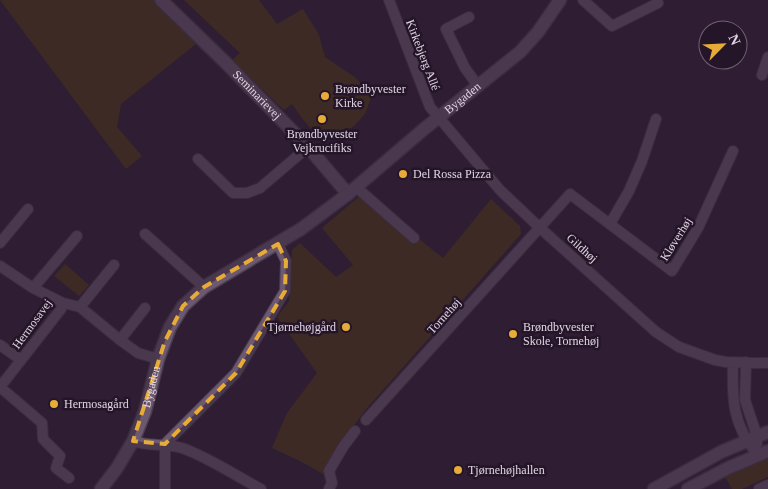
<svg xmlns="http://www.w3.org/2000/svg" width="768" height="489" viewBox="0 0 768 489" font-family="'Times New Roman',serif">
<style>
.green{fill:#4f3a13}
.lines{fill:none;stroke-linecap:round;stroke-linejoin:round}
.minor-casing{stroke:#4b3d4e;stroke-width:12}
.tertiary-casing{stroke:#4b3d4e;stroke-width:15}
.minor{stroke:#6c5971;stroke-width:10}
.tertiary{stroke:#6c5971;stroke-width:12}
.marked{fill:none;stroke:#e7ac37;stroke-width:4;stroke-dasharray:10 6;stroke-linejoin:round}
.poi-dot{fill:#e7ac37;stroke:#251529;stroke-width:2}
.labels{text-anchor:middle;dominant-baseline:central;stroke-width:5;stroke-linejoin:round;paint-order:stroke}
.street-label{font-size:12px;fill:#e0d5e2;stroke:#251529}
.poi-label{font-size:12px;fill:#e0d5e2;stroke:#251529;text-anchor:start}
</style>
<rect width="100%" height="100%" fill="#2f1e33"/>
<path class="green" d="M0,0H154L197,43L121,104L117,127L142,156L126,169Z
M184,0H259L277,24L303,9L319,35L325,57L356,78L370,95L371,98L365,114L354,126L338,135L324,138C308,129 303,119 292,104L284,110L232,60L240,53Z
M362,194L443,258L491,199L520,226L521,234L367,408L337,448L325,475L300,461L272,448L287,413L317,373L277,317L289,301L292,250L300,243L336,277L353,265L322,228Z
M65,264L89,285L79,296L54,276Z
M768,458V477L742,489H732L725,477Z"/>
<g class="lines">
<defs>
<path id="minor" d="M389,0L430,107L500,190L539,227L656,332L679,347L715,360L726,362L768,363
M583,0L612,26L658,3
M469,17L446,29L465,68L478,86
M762,75L768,57
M198,159L233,193H247L260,188L308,147
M356,187L414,238
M610,224L629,191L642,161L656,119
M145,234L204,287
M0,243L28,209
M0,266L33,288L63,303L80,307L120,340L138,353L158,359
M33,288L77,236
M63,303L61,309L0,387L42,423L43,439L60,456L56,468L69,478
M80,307L114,265
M120,340L145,308
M0,345L21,360
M733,362C732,399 732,425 758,455
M746,362L745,400L757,436V444
M366,420L570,194L672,271L698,228L733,151
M133,441C148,447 166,443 182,448C208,457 236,476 261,489
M165,444L236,373L285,291L286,261L278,244
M165,444V489
M329,489L332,483L329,471L343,447L355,431
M759,489L768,485"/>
<g id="tertiary">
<path id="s1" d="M161,0L225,62L308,147L348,194"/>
<path id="s2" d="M101,489L117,468L133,441L145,411L158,359L170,327L183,306L204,287L301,229L348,194L424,129L520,52L538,32L560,0"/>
<path d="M654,489L721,452L768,432"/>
<path d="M688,489L728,468L768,451"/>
</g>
</defs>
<use href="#minor" class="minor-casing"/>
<use href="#tertiary" class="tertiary-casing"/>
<use href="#minor" class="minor"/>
<use href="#tertiary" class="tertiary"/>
</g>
<path d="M0 0H768V489H0ZM278,244L286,261L285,291L236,373L165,444L133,441L165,341L183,306L204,287Z" fill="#2f1e33" fill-opacity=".55" fill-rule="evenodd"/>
<path class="marked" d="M278,244L286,261L285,291L236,373L165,444L133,441L165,341L183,306L204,287Z"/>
<g class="poi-dot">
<circle cx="325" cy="96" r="5"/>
<circle cx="322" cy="119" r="5"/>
<circle cx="403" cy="174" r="5"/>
<circle cx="346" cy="327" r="5"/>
<circle cx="513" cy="334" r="5"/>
<circle cx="54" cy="404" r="5"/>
<circle cx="458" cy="470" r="5"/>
</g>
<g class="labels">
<g class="street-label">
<text transform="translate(423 55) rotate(69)">Kirkebjerg Allé</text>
<text stroke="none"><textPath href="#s1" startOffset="135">Seminarievej</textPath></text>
<text stroke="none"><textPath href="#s2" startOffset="552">Bygaden</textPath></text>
<text transform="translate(676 239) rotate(-58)">Kløverhøj</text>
<text transform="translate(582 248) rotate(42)">Gildhøj</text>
<text transform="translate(444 316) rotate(-48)">Tornehøj</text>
<text transform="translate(32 324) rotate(-54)">Hermosavej</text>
<text stroke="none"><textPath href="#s2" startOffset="115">Bygaden</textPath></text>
</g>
<g class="poi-label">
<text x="335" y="89">Brøndbyvester<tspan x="335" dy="14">Kirke</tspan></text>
<text x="322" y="134" text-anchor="middle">Brøndbyvester<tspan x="322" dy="14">Vejkrucifiks</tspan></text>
<text x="413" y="174">Del Rossa Pizza</text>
<text x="336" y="327" text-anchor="end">Tjørnehøjgård</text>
<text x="523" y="327">Brøndbyvester<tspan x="523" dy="14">Skole, Tornehøj</tspan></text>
<text x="64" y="404">Hermosagård</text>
<text x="468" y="470">Tjørnehøjhallen</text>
</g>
</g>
<g transform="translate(723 45) rotate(66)"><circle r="24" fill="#251529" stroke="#706273"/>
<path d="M0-4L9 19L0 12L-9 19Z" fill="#e7ac37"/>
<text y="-8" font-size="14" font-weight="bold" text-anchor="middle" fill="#e0d5e2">N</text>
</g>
</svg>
